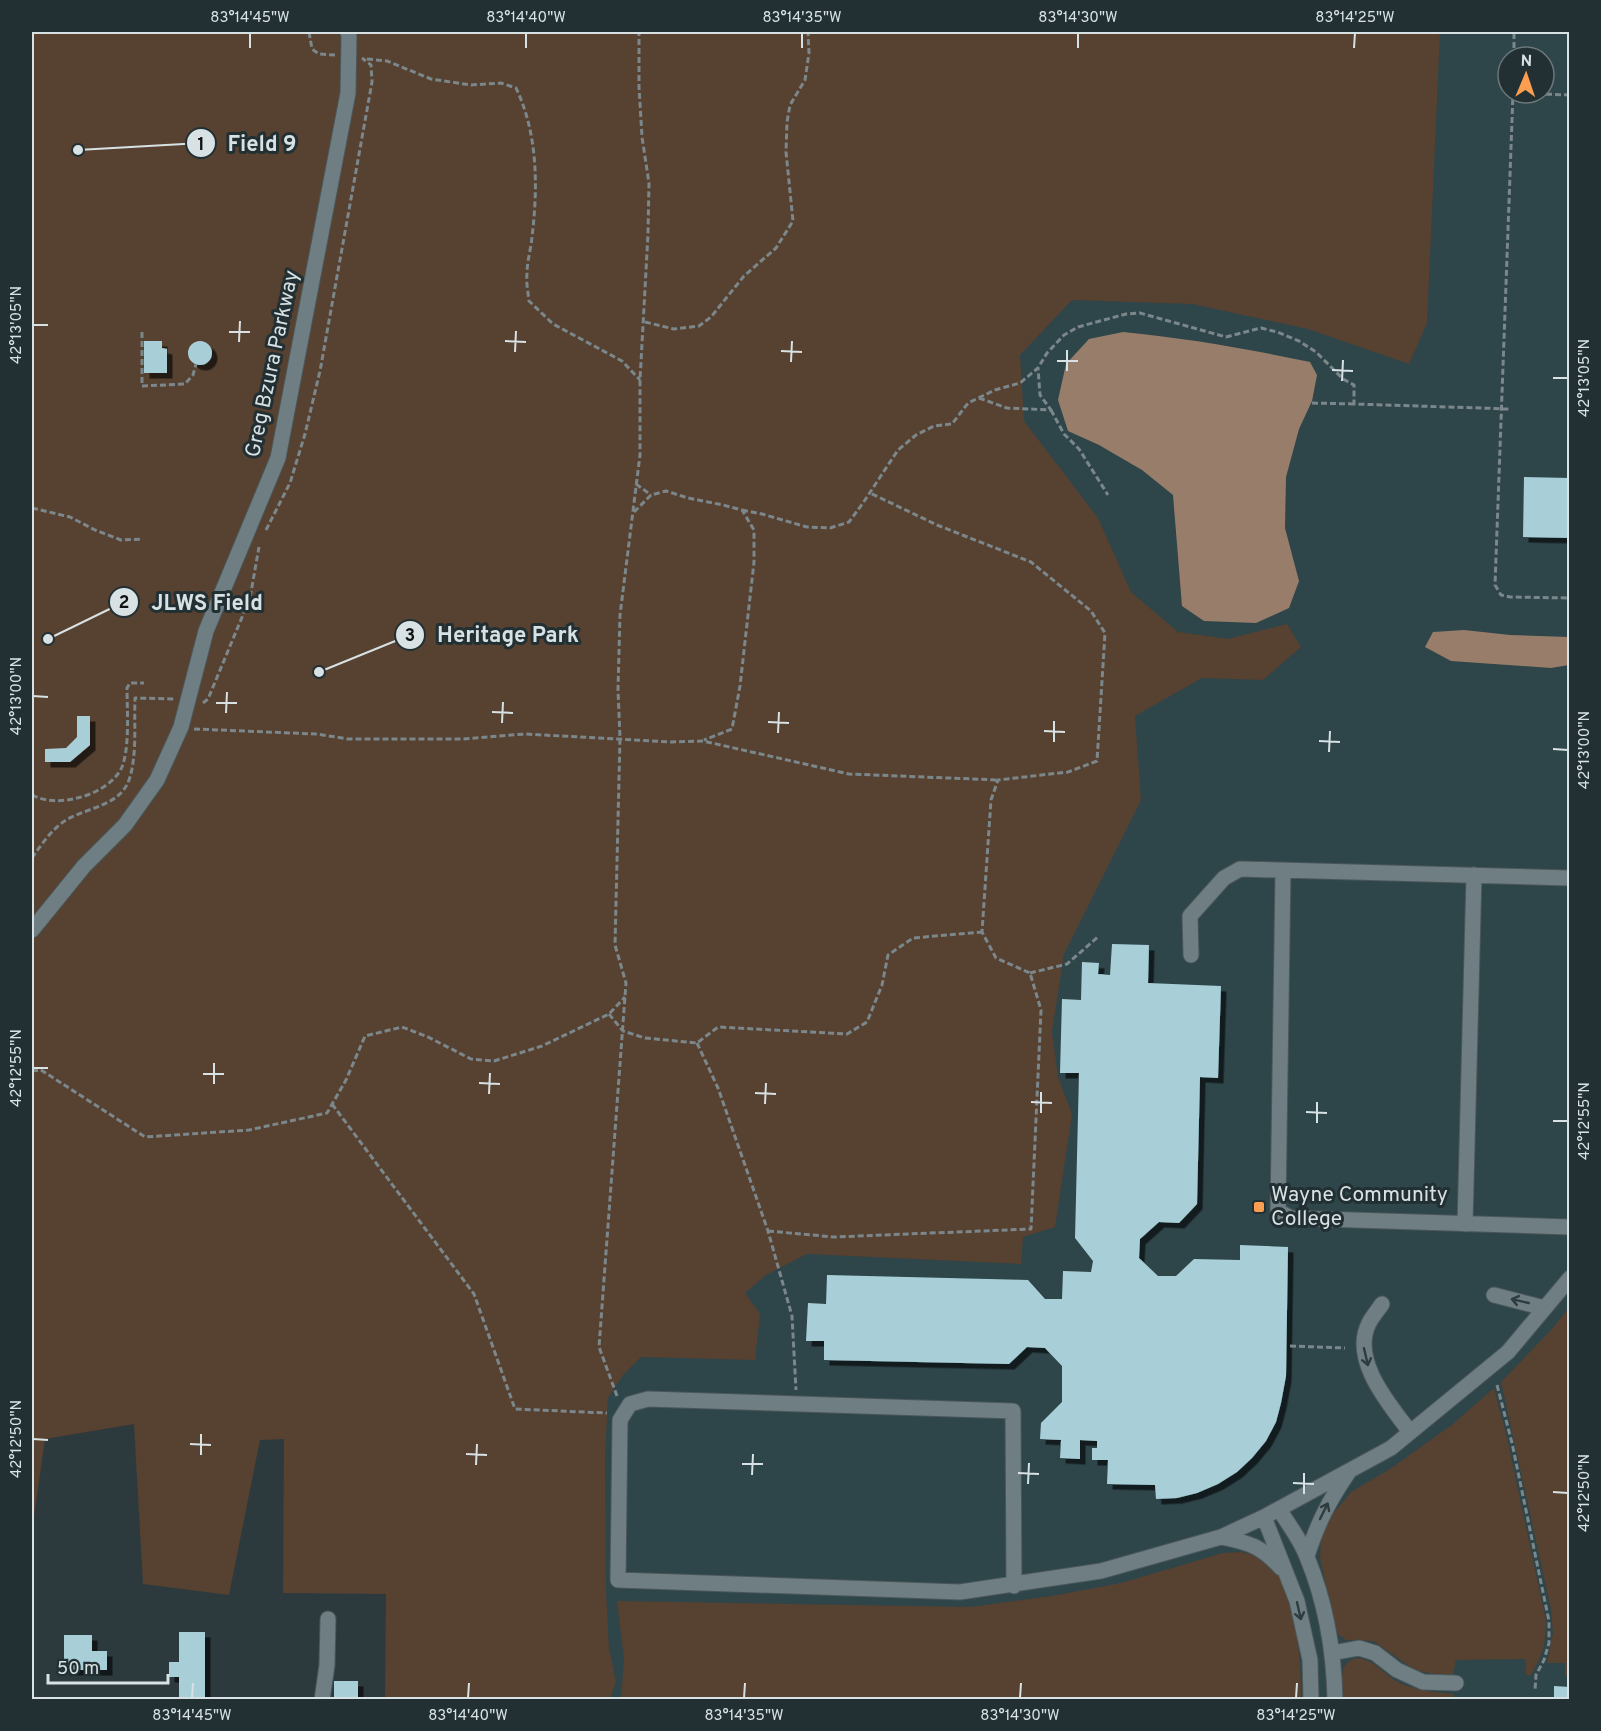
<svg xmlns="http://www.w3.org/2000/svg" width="1601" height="1731" viewBox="0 0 1601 1731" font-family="Overpass,sans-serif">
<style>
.built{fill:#2e454a;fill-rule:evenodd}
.green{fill:#574131}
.water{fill:#987e6a}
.building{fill:#a8cfd8;filter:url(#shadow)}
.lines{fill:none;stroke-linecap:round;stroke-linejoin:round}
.minor-casing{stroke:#4b575a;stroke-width:17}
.path{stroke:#7b878a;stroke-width:3;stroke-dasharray:6 3;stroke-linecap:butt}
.minor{stroke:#6e7e82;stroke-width:15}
.oneway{stroke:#2d3c3f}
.ticks{fill:none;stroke:#d8e1e3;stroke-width:2}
.poi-dot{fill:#fb9e51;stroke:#223033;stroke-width:2}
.labels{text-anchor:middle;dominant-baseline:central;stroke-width:6;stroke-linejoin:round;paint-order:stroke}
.street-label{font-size:21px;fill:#d8e1e3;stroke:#223033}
.poi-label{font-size:21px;fill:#d8e1e3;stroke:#223033;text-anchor:start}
.leader{fill:none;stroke:#d8e1e3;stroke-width:2}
.callout-dot{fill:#d8e1e3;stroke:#223033;stroke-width:2}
.mark-label{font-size:18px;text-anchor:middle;font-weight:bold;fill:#111}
.callout-label{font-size:22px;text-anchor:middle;font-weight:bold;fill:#d8e1e3;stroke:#223033;stroke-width:6;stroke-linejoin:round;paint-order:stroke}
.neatline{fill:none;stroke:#d8e1e3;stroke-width:2}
.ticks-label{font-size:15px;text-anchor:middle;fill:#d8e1e3}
</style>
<defs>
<filter id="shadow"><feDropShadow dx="5.5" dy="5.5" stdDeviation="0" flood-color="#0009"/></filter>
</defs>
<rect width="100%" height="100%" fill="#2c3a3e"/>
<path class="built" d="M613,32H1569V1699L596,1700ZM1508,57H1544V93H1508Z"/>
<path class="green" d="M32,32H1440L1427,323L1409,364L1308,329L1192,304L1072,300L1020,355L1024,421L1098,518L1131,592L1178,632L1228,639L1287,624L1301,647L1263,680L1202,678L1135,716L1141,800L1064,954L1052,1032L1058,1077L1072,1114L1055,1227L1023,1237L1021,1264L807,1254L766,1275L745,1293L760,1314L755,1360L641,1357L623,1375L608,1398L605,1455L606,1592L609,1648L616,1682L610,1699H385L386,1594L283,1593L284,1439L260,1440L229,1595L143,1584L134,1424L45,1439L32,1531Z
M1569,1308L1570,1676H1565V1663H1547L1553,1633L1551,1609L1501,1382L1550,1331Z
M1494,1388L1507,1438L1546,1621C1546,1644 1543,1654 1531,1675H1526L1525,1659L1456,1660L1453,1674H1434L1415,1670L1373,1641L1346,1640L1338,1634L1320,1559L1321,1538L1328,1520L1351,1492L1390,1469L1453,1424Z
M1240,1552C1253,1554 1264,1558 1273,1567C1296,1592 1302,1667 1301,1699H621L624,1659L617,1601L970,1607L1052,1596L1121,1583L1223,1553Z
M1357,1658C1375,1660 1383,1674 1398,1682C1416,1691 1434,1692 1454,1694V1699H1343C1343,1683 1336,1663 1357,1658Z"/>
<path class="water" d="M1123,332C1186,338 1248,349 1310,362L1317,375L1312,401L1299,429L1286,477L1285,528L1299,581L1289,608L1256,623L1204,621L1182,606L1173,495L1142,470L1099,445L1068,431L1058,400L1066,364L1089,339Z
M1464,630L1510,635L1569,637V665L1551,668L1451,661L1425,647L1433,632Z"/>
<path class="building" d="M188 353a12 12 0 1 1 24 0a12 12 0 1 1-24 0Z
M144,341H162V348L167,349V373H144Z
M1524,477L1570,478V538L1523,537Z
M77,716H90V745L70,762H45V749L66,748L77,737Z
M1112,944L1149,945L1148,983L1221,986L1218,1078L1200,1077L1197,1204L1179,1223L1159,1222L1140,1239L1139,1258L1158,1276H1176L1194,1259L1240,1260V1245L1288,1247L1286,1376L1281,1403L1276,1422L1266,1441L1252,1458L1237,1472L1218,1484L1197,1493L1177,1498L1156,1499L1155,1485L1107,1484L1108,1460H1092V1448H1097V1441L1080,1440V1459L1060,1458L1061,1440L1040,1439L1041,1423L1062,1402V1366L1045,1348L1027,1347L1009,1364L824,1360V1341H806L808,1303L826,1304L827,1275L1028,1280L1045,1299H1062L1063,1271L1091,1272L1093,1261L1075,1238L1079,1073H1060L1062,999L1081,1000L1082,962L1099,963L1098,974L1110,975Z
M179,1632H205V1698H179V1677H169V1662H179Z
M64,1635H92V1651H107V1670H64Z
M334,1681H358V1700H334Z
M1554,1686L1570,1687V1700H1554Z"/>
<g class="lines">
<defs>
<path id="minor" d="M1283,870L1278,1211L1291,1218L1570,1227
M32,930L84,866L125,825L157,780L181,727L206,631L278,458L348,93L349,36L348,32
M1191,955L1190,916L1224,878L1240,869L1570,878
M1465,1224L1474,875
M1494,1295L1545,1308
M1382,1304C1378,1310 1372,1317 1369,1323C1350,1360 1390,1405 1410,1432
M1279,1509C1288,1524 1301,1540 1307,1557C1326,1603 1334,1650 1335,1700
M1264,1517L1297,1601L1310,1660L1311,1700
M1221,1537C1250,1543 1261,1546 1281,1568
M1307,1556C1318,1522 1329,1501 1348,1473
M1014,1586L1013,1411L648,1399L630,1404L620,1420L618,1580L960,1592L1101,1571L1221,1537L1264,1517L1391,1448L1508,1352L1570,1278
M1332,1653L1359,1648L1375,1653L1397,1670L1423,1682L1456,1683
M322,1700L327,1665L328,1619"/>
</defs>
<use href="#minor" class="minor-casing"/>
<path class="path" d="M309,32L312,49L319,54L335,55
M1514,57V32
M367,59L387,61L431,79L471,85L501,83L516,88C538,134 538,187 532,237C531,249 527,261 527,274C526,282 528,292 529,301L553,324L622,361L640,380
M1570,95L1513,93L1495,585L1501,595L1510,597L1570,598
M645,322L674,329L699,326L711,317L744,276L776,248L793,221L786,152L787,122L790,105L805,80L809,53L808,32
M142,332V386L185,384L193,375L196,364
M979,398L1007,408L1051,410L1040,395L1038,368
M1312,403L1354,404
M1051,410L1064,434L1079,449L1108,495
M636,484L651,495
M32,508L70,517L95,530L121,540L143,539
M742,510L762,514L807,527L830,528L849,522L863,503L898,450L916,435L934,426L952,424L968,403L995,390L1020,383L1038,368L1047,353L1064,335L1078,327L1126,314L1140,313L1226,337L1261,328L1277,332L1299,341L1316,352L1343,379L1354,385V404L1511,409
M634,512L651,495L666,491L688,498L723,505L742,510L754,530V562L740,686L732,729L704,740
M266,530L290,483L305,434L320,371L372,82L371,65L362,58
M203,703L208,699L250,598L259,547
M194,729L317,734L348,739H462L525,734L671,742L703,741L849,774L998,780
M32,795C45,802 62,802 77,798C93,795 115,783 122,767C130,746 127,710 127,688L130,683H144
M32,858C41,845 52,829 66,820C88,807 122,806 130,777C137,753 134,723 135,698L174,699
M1030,973L1067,964L1099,936
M609,1014L623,1031L645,1038L697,1043L718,1027L847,1034L867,1022L882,985L888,955L913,938L982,932
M697,1043L718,1088L768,1231L792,1316L796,1390
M32,1071L41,1070L145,1137L249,1130L327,1113L346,1080L365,1036L402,1027L428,1037L471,1059L494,1061L542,1046L609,1014L625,997
M332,1104L474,1294L515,1409L607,1413
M768,1231L834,1237L1031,1229L1041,1010L1030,973L996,958L982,932L991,800L998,780L1068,772L1097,761L1105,633L1091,611L1031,562L937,525L870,493
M1290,1346L1345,1348
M1497,1385L1512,1443L1549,1621V1643L1544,1660L1536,1675L1535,1690
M617,1396L599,1347L626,983L615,945L620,738L618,689L620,615L640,455V380L648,234L649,183L642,137L639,87V32"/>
<use href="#minor" class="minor"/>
</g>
<defs><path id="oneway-shaft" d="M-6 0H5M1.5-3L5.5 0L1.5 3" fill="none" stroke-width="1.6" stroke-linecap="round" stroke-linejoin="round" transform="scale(1.5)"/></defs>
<g class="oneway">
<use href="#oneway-shaft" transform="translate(1520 1301) rotate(-167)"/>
<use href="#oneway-shaft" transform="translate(1366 1357) rotate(77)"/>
<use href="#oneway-shaft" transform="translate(1324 1511) rotate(-64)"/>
<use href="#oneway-shaft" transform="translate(1299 1611) rotate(77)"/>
</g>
<path class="ticks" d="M250,48V33M526,48V33M802,48V33M1078,48V33M1354,48L1355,33M33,325H48M229,332H250M505,341L526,342M239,342L240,321M781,351L802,352M515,352L516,331M1057,361H1078M791,362L792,341M1332,370L1353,371M1067,371V350M1553,378H1568M1342,381L1343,360M33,696L48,697M216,703H237M492,712L513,713M226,713L227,692M768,722L789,723M502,723L503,702M1044,731L1065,732M778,733L779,712M1319,741L1340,742M1054,742V721M1553,749L1568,750M1329,752L1330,731M33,1068H48M203,1074H224M479,1083L500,1084M214,1084V1063M755,1093L776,1094M489,1094L490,1073M1031,1102L1052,1103M765,1104L766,1083M1306,1112L1327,1113M1041,1113V1092M1553,1121H1568M1317,1123V1102M33,1439L48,1440M190,1444L211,1445M466,1454L487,1455M201,1455V1434M742,1464H763M476,1465L477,1444M1018,1473L1039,1474M752,1475L753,1454M1293,1483L1314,1484M1028,1484L1029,1463M1553,1492L1568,1493M1304,1494V1473M192,1698L193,1683M468,1698L469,1683M744,1698L745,1683M1020,1698L1021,1683M1296,1698L1297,1683"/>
<rect class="poi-dot" x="1253" y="1201" width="12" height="12" rx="3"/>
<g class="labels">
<g class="street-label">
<text transform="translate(273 364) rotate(-78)">Greg Bzura Parkway</text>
</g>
<g class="poi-label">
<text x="1271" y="1195">Wayne Community<tspan x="1271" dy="24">College</tspan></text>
</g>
</g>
<path class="leader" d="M78 150L201 143M48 639L124 602M319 672L410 635"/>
<g class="callout-dot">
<circle cx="78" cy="150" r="6"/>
<circle cx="48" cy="639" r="6"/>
<circle cx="319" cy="672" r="6"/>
<circle cx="201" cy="143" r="15"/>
<circle cx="124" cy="602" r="15"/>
<circle cx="410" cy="635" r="15"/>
</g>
<g class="mark-label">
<text x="201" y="150">1</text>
<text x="124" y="608">2</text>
<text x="410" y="641">3</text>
</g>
<g class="callout-label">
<text x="262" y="151">Field 9</text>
<text x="207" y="610">JLWS Field</text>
<text x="508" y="642">Heritage Park</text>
</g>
<rect width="1601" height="1731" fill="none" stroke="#223033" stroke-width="66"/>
<g transform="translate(1526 75) rotate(2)"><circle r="28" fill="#223033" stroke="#6b7779" stroke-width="1.5"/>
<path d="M0-4.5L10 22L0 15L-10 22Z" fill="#fb9e51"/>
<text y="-9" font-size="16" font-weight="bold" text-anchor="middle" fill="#d8e1e3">N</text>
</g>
<path d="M48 1674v9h120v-9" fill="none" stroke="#d8e1e3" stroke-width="3"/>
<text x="57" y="1674" font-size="18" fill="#d8e1e3" stroke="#223033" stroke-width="4.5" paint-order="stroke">50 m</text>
<rect x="33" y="33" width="1535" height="1665" class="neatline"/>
<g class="ticks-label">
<text x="250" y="22">83°14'45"W</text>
<text x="526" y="22">83°14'40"W</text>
<text x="802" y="22">83°14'35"W</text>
<text x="1078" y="22">83°14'30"W</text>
<text x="1355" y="22">83°14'25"W</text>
<text transform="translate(16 325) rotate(-90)" y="5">42°13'05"N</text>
<text transform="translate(1584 378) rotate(-90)" y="5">42°13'05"N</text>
<text transform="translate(16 696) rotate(-90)" y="5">42°13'00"N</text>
<text transform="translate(1584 750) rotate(-90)" y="5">42°13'00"N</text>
<text transform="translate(16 1068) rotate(-90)" y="5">42°12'55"N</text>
<text transform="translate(1584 1121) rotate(-90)" y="5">42°12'55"N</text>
<text transform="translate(16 1439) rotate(-90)" y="5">42°12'50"N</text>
<text transform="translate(1584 1493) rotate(-90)" y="5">42°12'50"N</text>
<text x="192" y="1720">83°14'45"W</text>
<text x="468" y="1720">83°14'40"W</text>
<text x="744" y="1720">83°14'35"W</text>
<text x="1020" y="1720">83°14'30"W</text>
<text x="1296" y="1720">83°14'25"W</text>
</g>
</svg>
